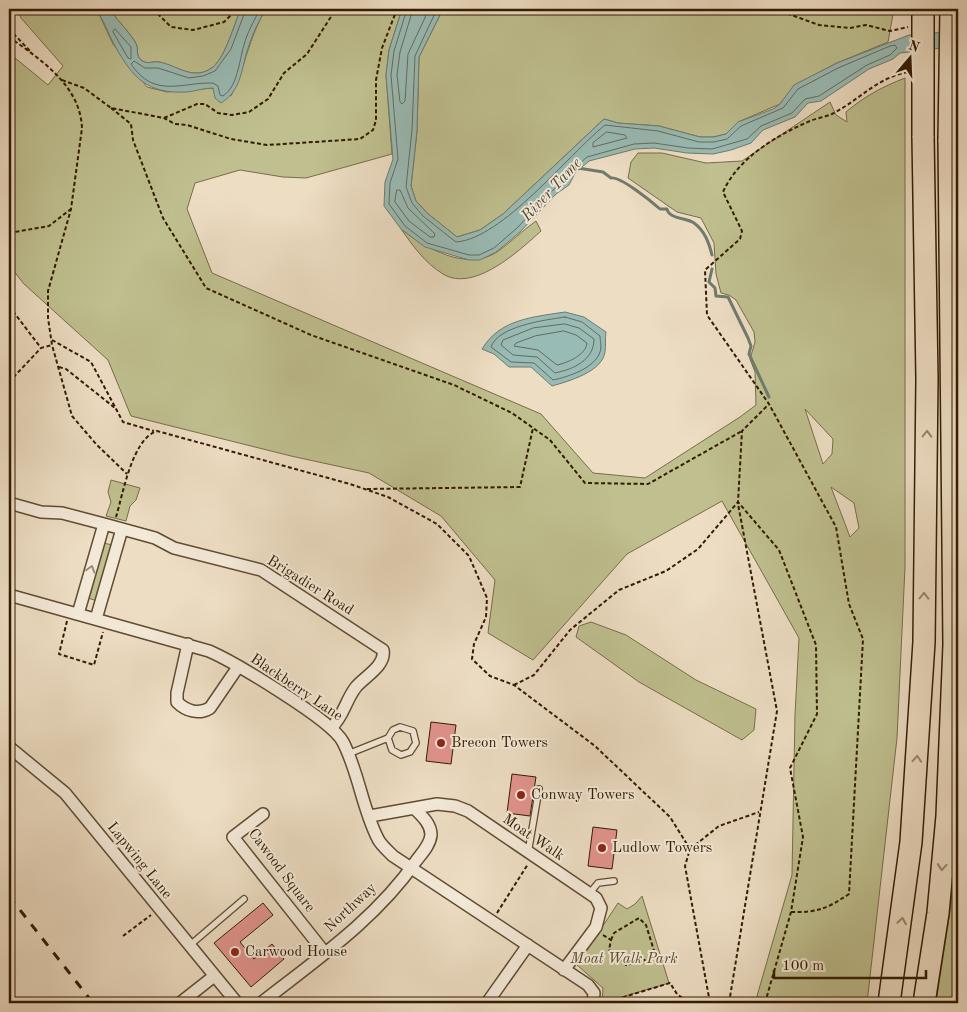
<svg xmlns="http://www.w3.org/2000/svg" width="967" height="1012" viewBox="0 0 967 1012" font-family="'Old Standard TT',serif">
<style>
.green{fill:#bfbf8f;stroke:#786d48;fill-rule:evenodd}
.water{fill:#99bbb5;stroke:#707b6d}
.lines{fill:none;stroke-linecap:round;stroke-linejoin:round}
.shore{stroke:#666b5b;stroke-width:1}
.stream{stroke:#707b6d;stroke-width:3}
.building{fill:#e2938d;stroke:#321b01}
.lane-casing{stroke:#614c32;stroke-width:8}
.street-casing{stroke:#614c32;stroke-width:14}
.highway-casing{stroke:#321b01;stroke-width:24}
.path{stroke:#321b01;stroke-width:2;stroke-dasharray:4 2.5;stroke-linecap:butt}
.lane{stroke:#f3e9d8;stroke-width:5.5}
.street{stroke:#f3e9d8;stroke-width:11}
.highway{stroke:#edddc3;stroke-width:21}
.rail{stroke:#321b01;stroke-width:3;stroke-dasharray:9 9;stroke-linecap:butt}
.highway-bridge-casing{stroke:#321b01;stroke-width:24;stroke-linecap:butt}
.highway-bridge{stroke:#edddc3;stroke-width:21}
.oneway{stroke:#99866c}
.oneway2{stroke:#9c8c77}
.poi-dot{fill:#8f2418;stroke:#f3e9d8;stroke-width:2}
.labels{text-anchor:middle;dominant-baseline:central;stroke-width:4;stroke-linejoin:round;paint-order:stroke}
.street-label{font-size:15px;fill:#321b01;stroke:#f3e9d8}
.poi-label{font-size:15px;fill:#321b01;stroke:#f3e9d8;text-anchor:start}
.park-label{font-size:15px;font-style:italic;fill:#5c4c2c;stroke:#f3e9d8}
.water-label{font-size:16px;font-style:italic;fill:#514b37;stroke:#f3e9d8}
</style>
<rect width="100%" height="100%" fill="#edddc3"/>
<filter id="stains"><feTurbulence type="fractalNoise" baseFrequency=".004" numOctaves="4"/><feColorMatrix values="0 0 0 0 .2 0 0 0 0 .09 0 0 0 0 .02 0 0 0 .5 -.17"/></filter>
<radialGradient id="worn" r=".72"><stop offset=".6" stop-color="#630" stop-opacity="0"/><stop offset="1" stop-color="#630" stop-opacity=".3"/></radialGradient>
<path class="green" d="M17,9H95L99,14L113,44L147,87L167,92L213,88L231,96C245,68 249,36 266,9H402L389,50L386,75L392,154L306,178L283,177L240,170L195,183L187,209L212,273L541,414L593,473L645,478L740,417L756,405L755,372L750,359L755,342L754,332L736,300L729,295L721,293L716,274L714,243L701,218L677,212L628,178L631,162L638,153H662L706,163L742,161L830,102L836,115L847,122L846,112C865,96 882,87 905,78V567L897,738L867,1003H755L792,875L795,715L799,638L722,501L627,554L533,660L488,633L495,580L441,516L369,473L291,456L131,416L108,360L24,284L9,265V53L48,85L63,66L21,18ZM805,409L833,439L832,454L823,464ZM831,487L854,503L859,528L850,537Z
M110,9H241C234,24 226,56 213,67C194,82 176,65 159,62C152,61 147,65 141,60C136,55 138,51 137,46C133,35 116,20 110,9Z
M443,9H894L888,42L837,63L795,85L780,104L738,122L726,134L713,137H700L659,126L618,123L604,119L503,214L480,230L457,237L427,213L416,201L411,186L417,131L419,57Z
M536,221L541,231C520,250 474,293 443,274C425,263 413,246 401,229C426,248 466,272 497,252C510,243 523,230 536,221Z
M111,480L140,488L136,500L130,506L126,521L106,516L111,502L108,492Z
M103,543L113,545L97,601L88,598Z
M591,622L626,635L696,680L756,709L754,730L742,740L639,682L576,637L579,626Z
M958,746V1003H936L951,905Z
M642,896L669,983L602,1003L603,988L577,965L618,903L627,909L635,904Z"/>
<path class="water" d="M95,9H110C116,20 133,35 137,46C138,51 136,55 141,60C147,65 152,61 159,62C177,65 194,82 213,67C226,56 234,24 241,9H266C259,20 253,33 249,45C241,67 243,89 221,103L215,98L213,88C204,88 196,91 187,92C147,94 133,78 115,46C108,34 104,19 95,9Z
M402,9H443L419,57L417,131L411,186L416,201L427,213L457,237L480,230L503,214L604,119L618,123L659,126L700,137H714L726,134L738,122L773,109L780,104L794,85L837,63L909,35L958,31V46L900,53L893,59L869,69L821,101L808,103L795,117L763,130L751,143L731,150L713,154L687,153L654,148L635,149L589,161L575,173L569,185L556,194L520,232L496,252L480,260H469L425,247L401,229L384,206L385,182L393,159L386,75L389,50Z
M565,312L584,317L606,332C605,338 606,346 605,352C602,372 569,381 552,386L531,367H509L494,354L482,349C500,319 533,317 565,312Z"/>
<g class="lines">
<path class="shore" d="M246,9L231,49L215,71L203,76L189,78L158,68H145L134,61L131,64C154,99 182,82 213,83L218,86L220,95L223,96C238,86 239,61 244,45C247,33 254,21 260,9
M407,9L394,51L391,75L398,159L390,183L389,204L405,226L427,243L469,255H479L494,248L517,228L553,190L565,182L572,170L587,157L634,144L654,143L688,148L712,149L747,139L761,126L792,113L805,99L819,96L867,65L890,55L897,48L895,45L890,46L838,68L798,89L783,108L741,126L727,139L714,142H699L658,131L605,125C568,155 502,239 456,242L423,216L412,203L406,187L412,130L415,56L437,9
M413,9L400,52L397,75L400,102L402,104L405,101L408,54L429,9
M115,29L131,47V59L128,58L113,32Z
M607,132L625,135L627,138L593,147V143Z
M397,190H400L408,208L435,234L434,237H430L409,221L395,202Z
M565,317L582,322L600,336C600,340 602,347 600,352C595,368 568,377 553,380L534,363L511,362L491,347C498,326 545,320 565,317Z
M565,324L579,328L594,339C594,360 574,369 555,373L537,357L513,355L501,345L503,340L533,328Z
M564,331L576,335L587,343C586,355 567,363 557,365L538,350L514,346L516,343L535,336Z"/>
<path class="stream" d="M578,168L603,172L611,178C620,176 651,201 660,209H667C669,219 687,218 694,223C705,231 709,243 712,255
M712,269L709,282L715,288L716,296L728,297L729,299L748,338L751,346L749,354L769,397"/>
</g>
<path class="building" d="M431,722L456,725L451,764L426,761Z
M512,774L536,777L530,816L507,813Z
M593,827L617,830L612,869L588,866Z
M263,903L273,915L240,942L254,959L272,944L284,959L251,987L214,943Z"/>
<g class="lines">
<defs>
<path id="lane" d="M348,754L388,738L393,730L400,727L413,731L416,743L410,752L401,755L392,750L388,738
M528,853L539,789
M589,894L598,883L614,881
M189,946L244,899"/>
<path id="street" d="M9,503L41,512L62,513L104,524L155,538L174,548L261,570L383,650C386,666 364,677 356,687C345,701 344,716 331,728
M9,595L209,651C234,662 332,720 343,742C359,773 362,808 378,839C381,845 388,851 393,856L588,985L594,993L593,1003
M78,614L104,524
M96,619L122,529
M188,644L177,693V702C186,711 199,715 210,708L238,667
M9,747L65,793L237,1003
M263,814L233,837L325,953
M370,816L437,804L455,806L468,811L596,898L601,908L596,927L564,970
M180,1003L213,977
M261,1003C316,960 376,919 416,861C422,853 430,845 431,835C431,824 422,816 415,809
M487,1003L528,945"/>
<path id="highway" d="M889,1003L911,842L924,642L927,379L923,136
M924,1003L938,913L947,816L954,645L949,140"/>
</defs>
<use href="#lane" class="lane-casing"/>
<use href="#street" class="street-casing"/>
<use href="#highway" class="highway-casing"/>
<path class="path" d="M153,9L171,27L193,30L224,22L237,9
M733,9H742
M775,9L819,25L850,28L866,25L890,31L908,27
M9,29L30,51
M9,37C41,60 80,85 82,128L71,209L48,291V318L52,345L72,416L96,444L127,474
M62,80L84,88L111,108L164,118L175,124L187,125L231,139L267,145L360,139L373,130L376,120V80L382,48L397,9
M111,108L131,124L133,140L163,218L206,288L311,335L454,385L512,413L550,440L585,483L648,484L742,431
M164,118L197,104H205L218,113L232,115L249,112L268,99L284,73L307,54L336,9
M9,233L49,226L71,209
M9,306L41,348L52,345
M52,340L91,362L123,422L154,431
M59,367L66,369L115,408
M9,382L41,348
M367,489L520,487L533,428
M116,517C123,494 132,439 157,431L350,484L388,497L437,524L469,556L487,598L486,617L474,644L472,659L490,676L514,685L595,746L670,817L690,849L685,866L710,1003
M67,621L59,654L94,665L103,632
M514,685L534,675L570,630L619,590L666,571L698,549L738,502
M690,849L719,826L759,812
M791,912C817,913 828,908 849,894L863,639L849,604L836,527L769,404L707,315L705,270L740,239L742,231L723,192C738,158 777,135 810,121C817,118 825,117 832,114C858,101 879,76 909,72
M497,913L528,864
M603,935L611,940L609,950L626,965L656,957L646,925L639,918L614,933L611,940
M123,936L151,915
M604,1003L670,983L677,994L689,1003
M729,1003L777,711L738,504
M765,1003L791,912L803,837L790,768L817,714L816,645L779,550L738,502L742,431L769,404"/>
<use href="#lane" class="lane"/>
<use href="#street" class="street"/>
<use href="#highway" class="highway"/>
<path class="rail" d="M9,896L93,1003"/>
<defs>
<path id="highway-bridge" d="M923,9V136
M949,140L951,9"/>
</defs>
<use href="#highway-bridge" class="highway-bridge-casing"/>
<use href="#highway-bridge" class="highway-bridge"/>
</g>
<defs><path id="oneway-chevron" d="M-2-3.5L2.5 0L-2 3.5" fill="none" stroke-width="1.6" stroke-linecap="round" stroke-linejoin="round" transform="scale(1.25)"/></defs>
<g class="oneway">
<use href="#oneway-chevron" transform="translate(927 434) rotate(-89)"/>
<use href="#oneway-chevron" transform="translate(924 596) rotate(-89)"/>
<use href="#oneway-chevron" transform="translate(917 759) rotate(-86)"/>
<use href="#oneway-chevron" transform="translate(942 867) rotate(95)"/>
<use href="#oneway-chevron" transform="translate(902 921) rotate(-81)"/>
</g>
<use class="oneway2" href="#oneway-chevron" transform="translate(91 569) rotate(-74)"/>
<g class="poi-dot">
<circle cx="441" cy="743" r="5"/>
<circle cx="521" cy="795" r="5"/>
<circle cx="602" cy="848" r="5"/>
<circle cx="235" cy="952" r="5"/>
</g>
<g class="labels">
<g class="street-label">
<text transform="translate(310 586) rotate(32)">Brigadier Road</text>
<text transform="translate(296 688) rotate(34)">Blackberry Lane</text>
<text transform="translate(533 838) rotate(34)">Moat Walk</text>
<text transform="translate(139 861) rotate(51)">Lapwing Lane</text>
<text transform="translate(281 871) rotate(53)">Cawood Square</text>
<text transform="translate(351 908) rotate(-43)">Northway</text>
</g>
<g class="poi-label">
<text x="451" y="743">Brecon Towers</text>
<text x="531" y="795">Conway Towers</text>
<text x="612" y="848">Ludlow Towers</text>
<text x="245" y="952">Carwood House</text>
</g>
<g class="park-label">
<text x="624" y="959">Moat Walk Park</text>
</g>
<g class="water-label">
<text transform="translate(552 190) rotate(-47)">River Tame</text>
</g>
</g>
<rect width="967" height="1012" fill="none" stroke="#edddc3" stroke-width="30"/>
<rect x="10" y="10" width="947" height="992" fill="none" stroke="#321b01" stroke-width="2.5"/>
<rect x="15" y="15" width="937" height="982" fill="none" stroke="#321b01"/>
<g transform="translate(910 58) rotate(19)" stroke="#f3e9d8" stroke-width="4" paint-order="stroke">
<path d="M0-4L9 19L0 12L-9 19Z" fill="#321b01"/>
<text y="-8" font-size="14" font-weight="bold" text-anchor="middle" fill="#321b01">N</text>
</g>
<path d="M774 970v8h152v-8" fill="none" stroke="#321b01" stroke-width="2.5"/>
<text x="782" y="970" font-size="15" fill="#321b01" stroke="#f3e9d8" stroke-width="4" paint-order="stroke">100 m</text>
<rect width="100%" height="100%" filter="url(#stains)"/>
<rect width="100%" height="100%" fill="url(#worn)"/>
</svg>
